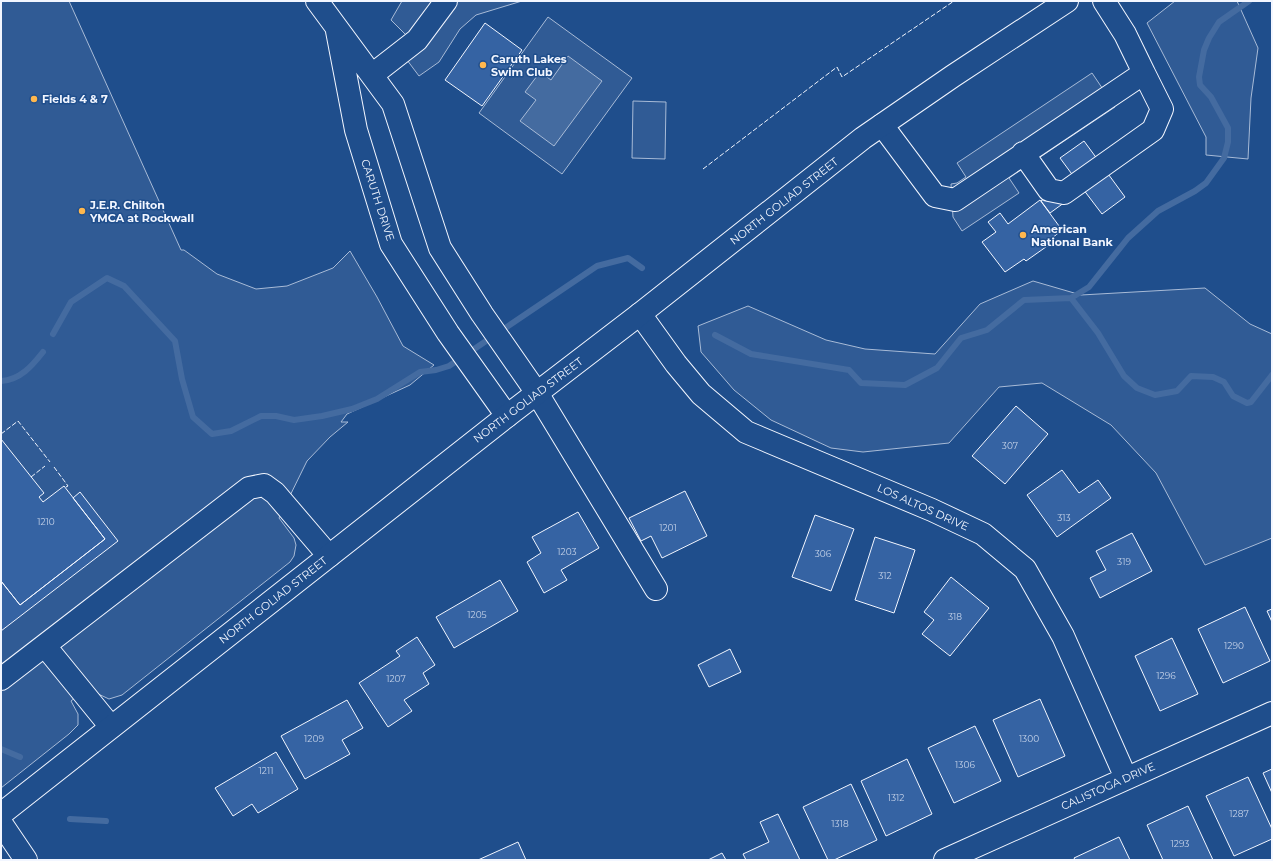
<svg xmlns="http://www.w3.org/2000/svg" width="1273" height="861" viewBox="0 0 1273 861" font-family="Montserrat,sans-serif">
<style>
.built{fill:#305b95;stroke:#a8bbd7}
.water{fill:#446ba0;stroke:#a8bbd7}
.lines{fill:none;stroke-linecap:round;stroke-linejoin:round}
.stream{stroke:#446ba0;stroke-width:6}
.building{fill:#3563a3;stroke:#f2f6ff}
.minor-casing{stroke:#f2f6ff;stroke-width:24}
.major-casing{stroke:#f2f6ff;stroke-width:24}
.minor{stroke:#1f4e8c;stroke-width:22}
.major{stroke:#1f4e8c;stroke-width:22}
.fence{stroke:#f2f6ff;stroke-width:1;stroke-dasharray:5 2;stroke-linecap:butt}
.poi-dot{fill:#ffb74d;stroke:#1f4e8c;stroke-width:1.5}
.labels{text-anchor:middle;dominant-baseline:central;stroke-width:3;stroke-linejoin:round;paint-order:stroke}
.number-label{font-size:9px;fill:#c3d1e8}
.poi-label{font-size:11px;font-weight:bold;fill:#f2f6ff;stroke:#1f4e8c;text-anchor:start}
.street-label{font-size:11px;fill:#f2f6ff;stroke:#1f4e8c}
</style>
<rect width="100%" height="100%" fill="#1f4e8c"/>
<path class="built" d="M1,1H69L181,250H184L217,274L256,289L287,286L333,268L350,251L377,297L403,346L434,365L410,385L347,414L341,422H348L330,437L307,461L279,518L294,538L296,545L294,556L290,562L122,695L109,699L94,692L89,687L71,701L78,714V725L69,734L1,788Z
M402,1H522L476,15L460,29L439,62L419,76L407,60L406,35L391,20Z
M1175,1H1237L1258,48L1251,98L1248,159L1206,155V137L1147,23Z
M548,17L632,78L562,174L479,113Z
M1092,73L1115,107L1009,178L1019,193L962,231L953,217L951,184L957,183L966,177L957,163Z
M633,101L666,102L665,159L632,158Z
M1033,281L1081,295L1205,288L1250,324L1272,334V538L1205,565L1156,473L1111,425L1042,383L999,387L949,443L863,452L831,448L771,420L734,390L701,352L698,326L748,306L826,340L865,349L935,354L980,304Z"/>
<path class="water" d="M568,56L602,81L554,146L520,121L536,100L525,92L540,72L551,80Z"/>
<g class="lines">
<path class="stream" d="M1071,298L1089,287L1128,238L1158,211L1195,191L1206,183L1224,158L1228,142V128L1211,97L1200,85L1199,77L1204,50L1209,38L1219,22L1249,1
M53,334L71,302L107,278L124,286L175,341L182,379L193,417L212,434L231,431L261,416H276L294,420L322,416L352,409L377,399L420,372L436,370L449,366L597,266L628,258L642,268
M715,335L751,354L849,370L861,383L905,385L937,368L961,338L987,330L1024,300L1071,298L1098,333L1124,376L1137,388L1155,395L1177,391L1191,376L1213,377L1224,382L1233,396L1247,403L1251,402L1272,375
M1,381C20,380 32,366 43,352
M1,749L20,757
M70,819L106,821"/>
</g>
<path class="building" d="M485,23L522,50L482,106L445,80Z
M1084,141L1125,197L1102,214L1083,189L1050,213L1041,201L1074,177L1060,158Z
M1040,200L1062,230L1051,239L1053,242L1026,261L1024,259L1005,272L982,242L996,232L988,222L1000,213L1008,224Z
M1016,406L1048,434L1005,484L972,456Z
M1,439L44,493L39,497L43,502L64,486L105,539L20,605L1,581Z
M1062,470L1079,493L1098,480L1111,498L1057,537L1027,495Z
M685,491L707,536L662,558L651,536L641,541L629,518Z
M80,492L118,541L1,631V581L20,605L105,539L73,498Z
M578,512L599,548L561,570L567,580L544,593L527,562L541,553L532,537Z
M815,515L854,529L831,591L792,577Z
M1132,533L1152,571L1100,598L1090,578L1106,570L1096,551Z
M875,537L915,550L894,613L855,600Z
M951,577L989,608L950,656L922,634L934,620L924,612Z
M500,580L518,611L454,648L436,617Z
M1245,607L1270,661L1223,683L1198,629Z
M1272,609V622L1267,611Z
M417,637L435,665L423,673L429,684L404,700L412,711L388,727L359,683L400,656L396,651Z
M1172,638L1198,694L1160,711L1135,656Z
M730,649L741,672L709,687L698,665Z
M1040,699L1065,756L1018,777L993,720Z
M347,700L363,728L342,740L350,754L305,779L281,736Z
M975,726L1001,781L954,803L928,748Z
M276,752L298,789L258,813L252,804L233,816L215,788Z
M907,759L932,814L886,836L861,781Z
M1272,769V793L1263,773Z
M1248,777L1272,829V839L1234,856L1206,796Z
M851,784L877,840L834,860H828L803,807Z
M1188,806L1213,860H1163L1147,825Z
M778,814L800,860H746L743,854L769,842L760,822Z
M1119,837L1130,860H1075L1074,858Z
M518,842L526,860H478Z
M722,853L726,860H708Z"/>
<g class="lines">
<defs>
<path id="minor" d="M317,1L393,104L440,248L482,314L537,393L656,589
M337,31L356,130L391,244L448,333L507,416
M372,75L417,40L446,1
M882,125L935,196L955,200L1144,73L1125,34L1104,1
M1023,153L1049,190L1064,193L1153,130L1162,109L1144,73
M640,314L676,364L701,394L746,432L932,510L983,534L1025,569L1063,636L1126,778
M45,646L111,727
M1,679L249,488L264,485L275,493L329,556
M1,823L26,860
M945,860L1272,713"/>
<path id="major" d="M1,814L507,416L640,314L863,138L953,76L1067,1"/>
</defs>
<use href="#minor" class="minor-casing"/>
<use href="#major" class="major-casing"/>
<use href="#minor" class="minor"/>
<use href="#major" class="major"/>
<path class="fence" d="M703,169L837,67L842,77L954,1
M1,434L18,421L50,462
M54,467L68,486L66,487
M31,477L45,466"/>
</g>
<g class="poi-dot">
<circle cx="483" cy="65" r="4"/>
<circle cx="34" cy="99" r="4"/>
<circle cx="82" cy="211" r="4"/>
<circle cx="1023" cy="235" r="4"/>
</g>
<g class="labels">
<g class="number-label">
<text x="1010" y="445">307</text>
<text x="1064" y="517">313</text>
<text x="46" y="521">1210</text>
<text x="668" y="527">1201</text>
<text x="567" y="551">1203</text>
<text x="823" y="553">306</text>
<text x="1124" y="561">319</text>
<text x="885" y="575">312</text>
<text x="477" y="614">1205</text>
<text x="955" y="616">318</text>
<text x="1234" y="645">1290</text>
<text x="1166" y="675">1296</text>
<text x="396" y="678">1207</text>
<text x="314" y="738">1209</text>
<text x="1029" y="738">1300</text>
<text x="965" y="764">1306</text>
<text x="266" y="770">1211</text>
<text x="896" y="797">1312</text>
<text x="1239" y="813">1287</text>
<text x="840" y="823">1318</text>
<text x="1180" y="843">1293</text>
</g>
<g class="poi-label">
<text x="491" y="59">Caruth Lakes<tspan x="491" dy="13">Swim Club</tspan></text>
<text x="42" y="99">Fields 4 &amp; 7</text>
<text x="90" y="205">J.E.R. Chilton<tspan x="90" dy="13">YMCA at Rockwall</tspan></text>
<text x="1031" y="229">American<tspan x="1031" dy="13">National Bank</tspan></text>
</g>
<g class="street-label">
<text transform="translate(378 200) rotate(72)">CARUTH DRIVE</text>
<text transform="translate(784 201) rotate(-38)">NORTH GOLIAD STREET</text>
<text transform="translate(528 400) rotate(-37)">NORTH GOLIAD STREET</text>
<text transform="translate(923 507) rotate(24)">LOS ALTOS DRIVE</text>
<text transform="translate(273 600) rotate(-38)">NORTH GOLIAD STREET</text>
<text transform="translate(1108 786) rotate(-24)">CALISTOGA DRIVE</text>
</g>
</g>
<rect width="1273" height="861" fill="none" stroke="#f2f6ff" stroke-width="4"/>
</svg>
